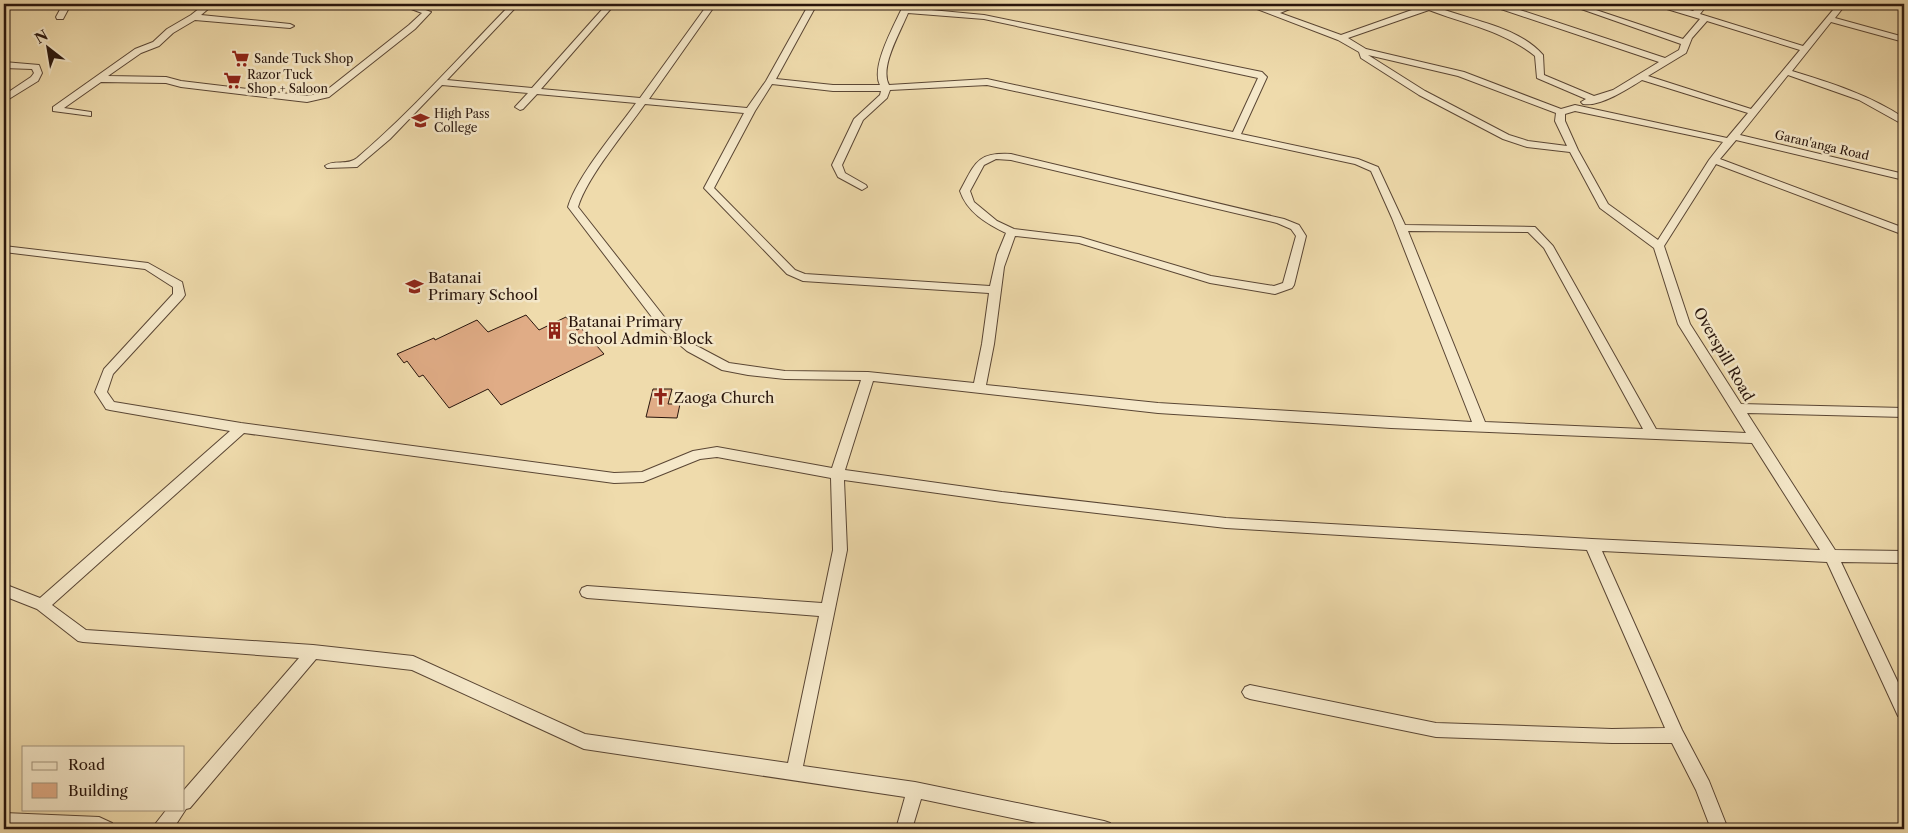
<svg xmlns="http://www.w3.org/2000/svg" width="1908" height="833" viewBox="0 0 1908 833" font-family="'Libre Caslon Text',serif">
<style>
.building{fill:#e0ac86;stroke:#28150c}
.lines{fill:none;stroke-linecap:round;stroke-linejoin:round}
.minor-casing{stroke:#5a4634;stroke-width:2}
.minor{fill:#f5e8c9;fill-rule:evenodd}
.labels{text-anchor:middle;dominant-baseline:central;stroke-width:5;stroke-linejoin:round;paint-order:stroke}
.far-poi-label{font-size:12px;fill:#28150c;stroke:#f5e8c9;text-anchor:start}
.far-street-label{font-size:12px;fill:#28150c;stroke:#f5e8c9}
.poi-label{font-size:15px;fill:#28150c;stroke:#f5e8c9;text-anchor:start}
.street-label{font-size:15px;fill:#28150c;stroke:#f5e8c9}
</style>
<rect width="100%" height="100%" fill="#efdbac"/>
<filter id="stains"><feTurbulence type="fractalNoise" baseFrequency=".004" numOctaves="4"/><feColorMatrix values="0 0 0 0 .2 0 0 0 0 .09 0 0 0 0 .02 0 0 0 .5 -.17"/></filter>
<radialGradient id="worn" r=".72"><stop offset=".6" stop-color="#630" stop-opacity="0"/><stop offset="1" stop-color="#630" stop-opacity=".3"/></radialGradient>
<path class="building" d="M526,315L539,330L566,317L577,330L581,328L604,354L501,405L488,389L449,408L423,375L419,377L407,361L404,363L397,354L434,338L435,340L477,320L488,332Z
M653,389H672L668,404H680L677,418L646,417Z"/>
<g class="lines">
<defs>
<path id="minor" d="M63,4H71L63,19H57L56,17Z
M205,4H214L201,15L290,24L294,26L290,28L195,20L173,33L159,46L141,53L108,76L166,77L181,81L307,96L323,93L409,25L422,13L398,4H409L431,12L415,29L329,97L307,102L181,87L166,83L101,82L64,108L91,112V116L53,111V107L135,49L153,42L167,29L191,15Z
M511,4H519L447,80L532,88L607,4H615L541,89L640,98L708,4H716L649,99L747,108L766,81L809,4H817L776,79L833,85H880C870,67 896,22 904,4H912L910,8L984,15L1262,72L1267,77L1241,134L1358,159L1378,167L1405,225L1535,227L1553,246L1656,429L1746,433L1678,324L1654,248L1600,208L1570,152L1527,147L1503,139L1419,95L1361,58L1359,52L1338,40L1244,4C1254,3 1261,8 1271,10C1276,11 1292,4 1302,4L1280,13L1341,35L1426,5L1439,4L1437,7C1471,21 1518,26 1543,55L1544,75L1594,96L1613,90L1659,62L1492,6L1491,4H1502L1665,58L1679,50L1681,44L1567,4H1578L1683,39L1700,19L1657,6L1656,4H1668L1693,11L1700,4H1708L1700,14L1803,46L1838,4H1846L1835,18L1904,37V42L1831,22L1792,71C1831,83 1870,95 1904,118V125L1859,100L1788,75L1740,135L1904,174V180L1736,140L1720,159L1904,228V235L1716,164L1664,246L1690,324L1741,404L1904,408V417L1747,413L1835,550L1904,551V563L1841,562L1904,695V718L1898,716L1827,562L1602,551L1682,730L1709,781L1728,829H1711L1696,790L1672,743H1612L1436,737L1250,699L1245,697L1242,692L1245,687L1250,685L1436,723L1612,729L1665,728L1587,550L1226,528L1002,502L844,480L847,550L803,766L915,782L1104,821L1110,823L1112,829H1065L921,799L912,829H896L905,797L584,749L412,670L316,659L190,808L186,809L173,829H154L156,823L167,809H184V790L299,658L83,642L78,641L37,609L4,596V584L40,598L230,431L110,410L106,409L95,392L104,369L173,294V287L145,269L4,252V246L148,263L182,282L185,295L183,298L113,374L107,392L114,402L241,423L614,473L642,472L693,451L717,447L832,468L861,380L785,379L748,375L722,370L687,351L661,329L568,207C577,176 617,130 636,103L537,94L523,109L520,110L515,107L528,93L442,85L390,139L357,167L327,168L325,166C334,159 347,166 357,158C412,111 460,56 511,4ZM1429,10C1465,24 1504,31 1535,56L1537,78L1586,99L1581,102L1583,104C1600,107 1628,89 1642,80L1748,113L1727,138L1575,105L1561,109L1464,72L1366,49L1348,38ZM908,13L984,19L1258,78L1233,132L987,79L889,85C879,67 901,31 908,13ZM1707,21L1800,50L1751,109L1648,76L1686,53L1692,38ZM1368,55L1458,76L1556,113L1555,121L1567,146L1528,141L1509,135L1425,91ZM772,84L833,91H881L880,95L854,119L832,165L838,177L862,190L867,187L866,185L845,173L842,165L863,120L887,98L890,90L987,85L1355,164L1371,171L1392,218L1472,422L1158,403L986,385L994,344L1004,267L1015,236L1079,243L1210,283L1275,294L1292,288L1294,285L1306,236L1299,225L1284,219L1011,154C976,152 975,164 960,191C967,212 987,224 1006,233L997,255L990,286L805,274L795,270L714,188L755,111ZM645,104L744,113L704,188L787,274L803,281L989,293L982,344L974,383L868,372L785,371L729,363L695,345L669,323L578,207C587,177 626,131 645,104ZM1575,111L1723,142L1709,160L1658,240L1608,204L1578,150L1565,121V114ZM996,159L1011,160L1277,223L1291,229L1296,236L1283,283L1274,286L1211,276L1080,237L1014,229L997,221L974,202L970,191L984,165ZM1408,231L1528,232L1544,248L1643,429L1485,422ZM873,381L1158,413L1391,428L1752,443L1820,550L1592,539L1226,518L1002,492L845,470ZM244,433L614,483L643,482L700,459L717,457L831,478L833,550L822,603L587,586L582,588L580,592L582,596L587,598L819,616L788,763L585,734L413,656L313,645L86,630L52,605Z
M4,62L39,65L42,73L38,81L4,102V95L31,77L34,73L32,69L4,68Z
M4,813L99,817L112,823L115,829H4Z"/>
</defs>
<use href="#minor" class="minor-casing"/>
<use href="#minor" class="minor"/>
</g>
<defs>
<symbol id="supermarket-bare" viewBox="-9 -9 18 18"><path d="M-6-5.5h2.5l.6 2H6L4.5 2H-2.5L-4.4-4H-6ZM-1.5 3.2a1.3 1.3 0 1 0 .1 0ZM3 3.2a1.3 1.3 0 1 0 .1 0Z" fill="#8f2418" stroke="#f5e8c9" stroke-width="2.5" paint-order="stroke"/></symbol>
<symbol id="university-bare" viewBox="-9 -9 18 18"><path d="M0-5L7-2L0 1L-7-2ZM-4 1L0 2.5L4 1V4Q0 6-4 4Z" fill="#8f2418" stroke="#f5e8c9" stroke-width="2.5" paint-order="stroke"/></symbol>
<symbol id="school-bare" viewBox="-9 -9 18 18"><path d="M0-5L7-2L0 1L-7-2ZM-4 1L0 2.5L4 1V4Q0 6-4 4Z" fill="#8f2418" stroke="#f5e8c9" stroke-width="2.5" paint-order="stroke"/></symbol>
<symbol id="building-bare" viewBox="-9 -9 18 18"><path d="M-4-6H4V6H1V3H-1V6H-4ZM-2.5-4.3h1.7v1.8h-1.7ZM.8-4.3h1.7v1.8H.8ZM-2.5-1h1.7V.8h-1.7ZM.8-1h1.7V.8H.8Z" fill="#8f2418" stroke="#f5e8c9" stroke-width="2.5" paint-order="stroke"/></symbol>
<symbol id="church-bare" viewBox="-9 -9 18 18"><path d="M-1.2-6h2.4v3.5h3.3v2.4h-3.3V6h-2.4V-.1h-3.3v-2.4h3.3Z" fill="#8f2418" stroke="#f5e8c9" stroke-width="2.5" paint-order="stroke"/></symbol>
</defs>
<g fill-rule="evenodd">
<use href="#supermarket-bare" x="228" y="46" width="25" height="25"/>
<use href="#supermarket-bare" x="220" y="68" width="25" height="25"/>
<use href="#university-bare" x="408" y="108" width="25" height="25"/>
<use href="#school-bare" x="402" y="274" width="25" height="25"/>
<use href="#building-bare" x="542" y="318" width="25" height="25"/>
<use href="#church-bare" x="648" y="384" width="25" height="25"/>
</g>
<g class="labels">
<g class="far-poi-label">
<text x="254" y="58">Sande Tuck Shop</text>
<text x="247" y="74">Razor Tuck<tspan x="247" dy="14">Shop + Saloon</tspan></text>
<text x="434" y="113">High Pass<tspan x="434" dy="14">College</tspan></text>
</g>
<g class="far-street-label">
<text transform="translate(1822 145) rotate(13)">Garan'anga Road</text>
</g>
<g class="poi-label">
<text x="428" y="277">Batanai<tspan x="428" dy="17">Primary School</tspan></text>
<text x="568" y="321">Batanai Primary<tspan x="568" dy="17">School Admin Block</tspan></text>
<text x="674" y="397">Zaoga Church</text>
</g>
<g class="street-label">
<text transform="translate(1724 354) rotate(60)">Overspill Road</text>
</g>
</g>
<rect width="1908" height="833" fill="none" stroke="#efdbac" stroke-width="20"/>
<rect x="5" y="5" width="1898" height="823" fill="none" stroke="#28150c" stroke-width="2.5"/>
<rect x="10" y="10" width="1888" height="813" fill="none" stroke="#28150c"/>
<rect x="22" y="746" width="162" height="65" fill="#f5e8c9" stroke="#a3947d"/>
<rect x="32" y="762" width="25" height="8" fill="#f5e8c9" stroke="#a3947d"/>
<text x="68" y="770" font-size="15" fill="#28150c">Road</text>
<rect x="32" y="783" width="25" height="15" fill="#e0ac86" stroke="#a3947d"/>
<text x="68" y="796" font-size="15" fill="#28150c">Building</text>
<g transform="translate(48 48) rotate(329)" stroke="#f5e8c9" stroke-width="4" paint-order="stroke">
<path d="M0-4L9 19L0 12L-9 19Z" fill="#28150c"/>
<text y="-8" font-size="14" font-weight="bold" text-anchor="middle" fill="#28150c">N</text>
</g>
<rect width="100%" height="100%" filter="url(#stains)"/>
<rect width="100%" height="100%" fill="url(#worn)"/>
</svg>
